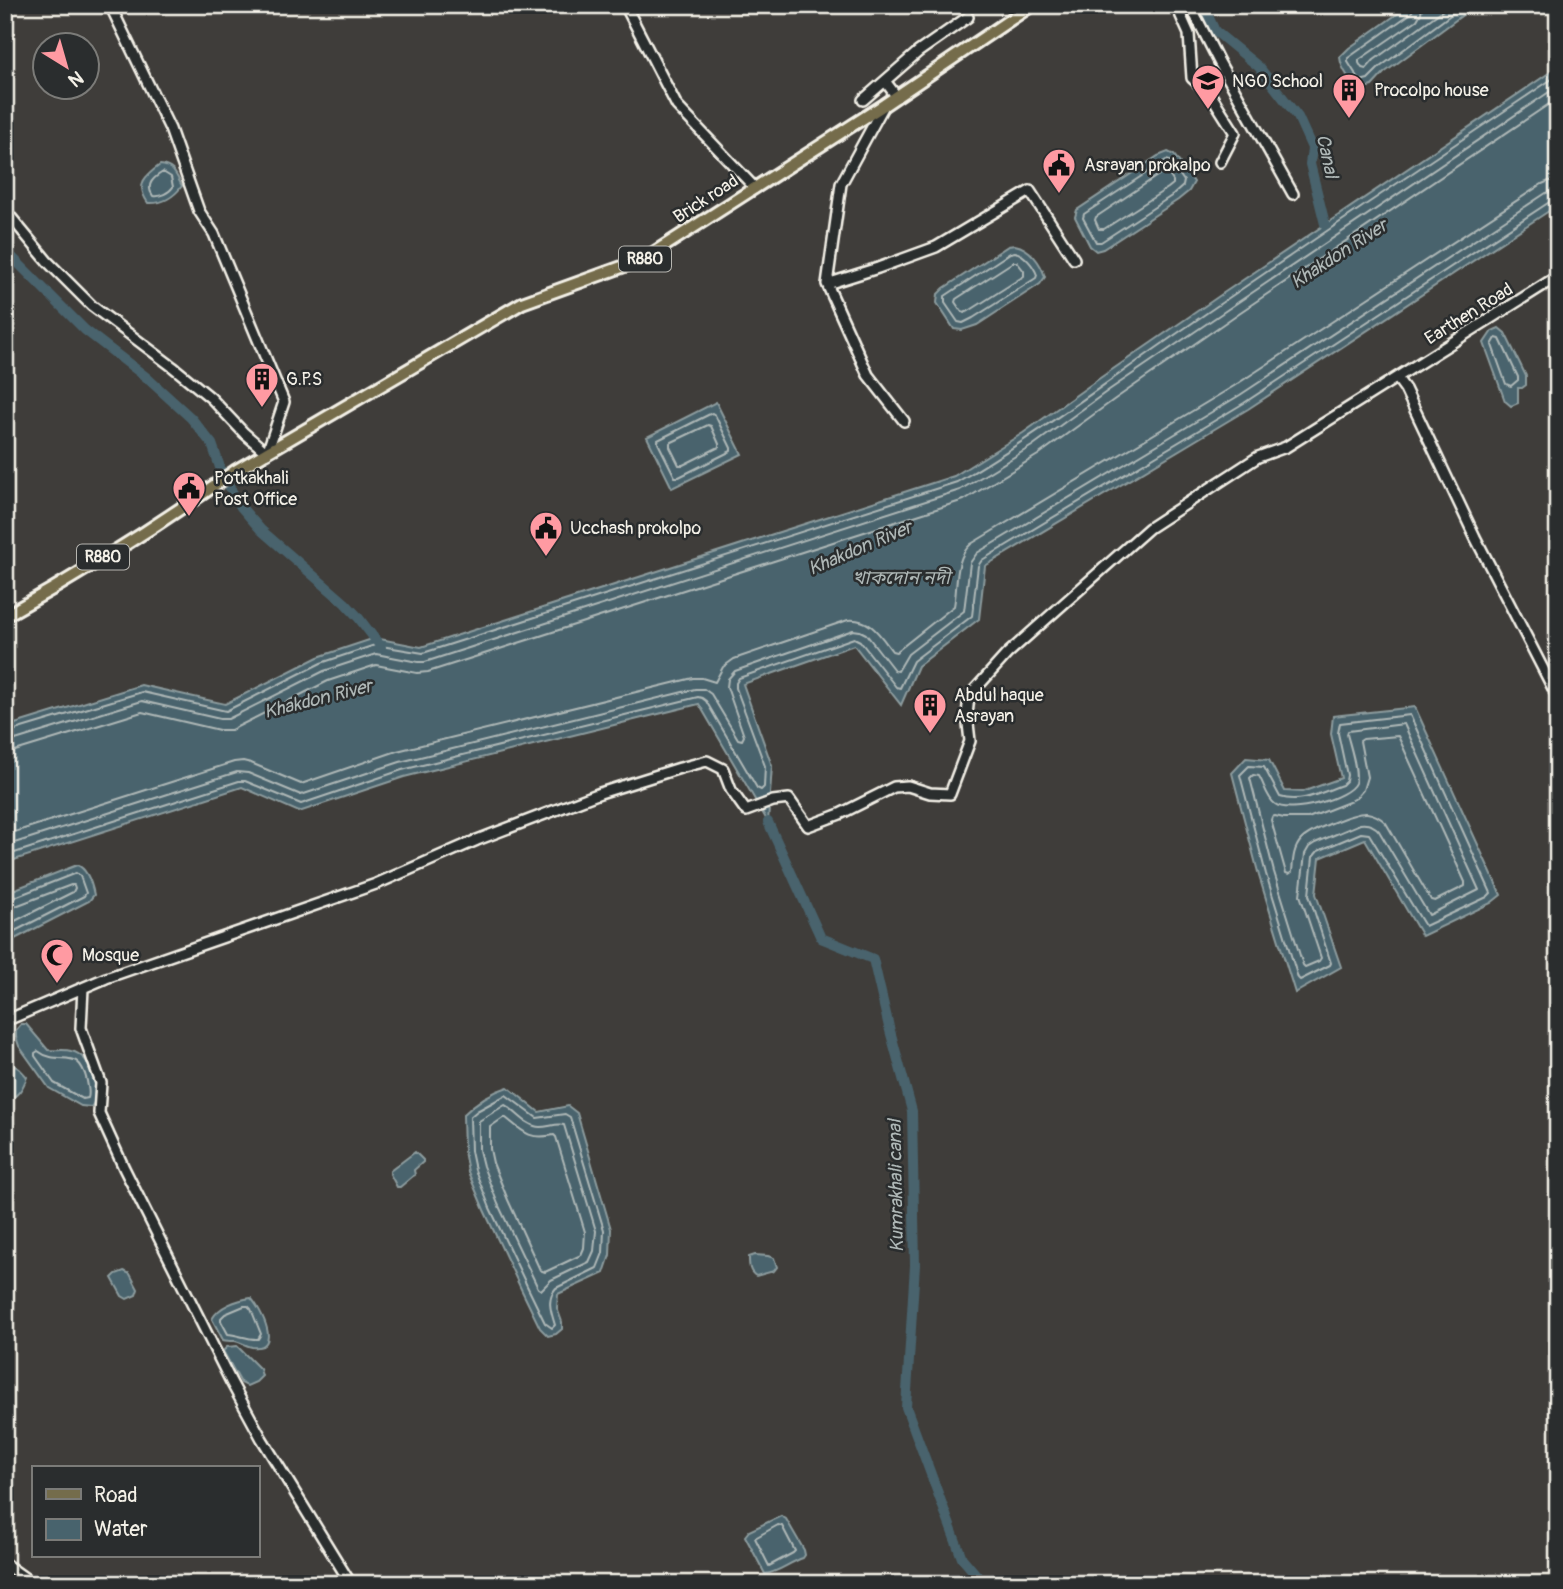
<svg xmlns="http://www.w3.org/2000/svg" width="1563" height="1589" viewBox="0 0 1563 1589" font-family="Pangolin,'Noto Sans Bengali',sans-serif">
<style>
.water{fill:#48636d;stroke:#8d9c9e;stroke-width:2}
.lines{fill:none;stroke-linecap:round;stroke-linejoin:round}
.shore{stroke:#afb8b7;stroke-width:2}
.canal{stroke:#48636d;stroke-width:10}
.minor-casing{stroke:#f4f1e8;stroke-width:14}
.major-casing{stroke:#f4f1e8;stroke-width:16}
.minor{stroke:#2a2d2e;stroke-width:9}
.major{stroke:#746c4b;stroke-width:10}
.labels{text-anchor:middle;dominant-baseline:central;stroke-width:5;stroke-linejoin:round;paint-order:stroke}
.shield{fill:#2a2d2e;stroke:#b7b6b0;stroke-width:2}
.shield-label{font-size:16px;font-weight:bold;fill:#f4f1e8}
.poi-label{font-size:18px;fill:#f4f1e8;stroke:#2a2d2e;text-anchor:start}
.street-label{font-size:18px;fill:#f4f1e8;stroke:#2a2d2e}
.water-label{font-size:19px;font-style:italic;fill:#afb8b7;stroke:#2a2d2e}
</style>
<rect width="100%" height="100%" fill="#3f3d3a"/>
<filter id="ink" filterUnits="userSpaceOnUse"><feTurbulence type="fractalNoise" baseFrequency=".0143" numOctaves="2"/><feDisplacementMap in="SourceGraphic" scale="14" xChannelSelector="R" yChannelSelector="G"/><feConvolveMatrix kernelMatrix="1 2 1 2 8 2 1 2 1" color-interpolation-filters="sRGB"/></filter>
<g filter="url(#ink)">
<path class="water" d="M1410,5H1476L1384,73L1372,86L1361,89C1351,83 1341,69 1340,57L1349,48Z
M1558,67V205L1248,409L985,566L979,619L918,666L901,705L854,645L743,684L772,766L768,822L699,704L404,777L299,812L242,787L5,863V727L141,685L225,704L318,657L375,638L421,647L954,476L1023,433L1100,378L1225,292Z
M1168,152L1174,155L1194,182L1189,191L1178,200L1103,249L1096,251L1090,246L1075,217L1077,210L1158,156Z
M160,165C174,166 176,175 182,186C173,198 163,204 148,203C135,184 145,176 160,165Z
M1015,245C1030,248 1041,263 1045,277L1040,284L977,325L962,330L954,329L937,303L938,294L944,288L1008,246Z
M1499,328L1505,333L1526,376V385L1522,388H1518V403L1511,406L1505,401L1484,343L1492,331Z
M716,402L742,454L672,488L647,437Z
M1415,707L1501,895L1491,903L1422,936L1365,839L1320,858L1316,894L1341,967L1295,993L1259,876L1232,773L1246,758L1269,760L1285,791L1302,792L1341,778L1331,734L1333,716Z
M77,865C88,869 92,885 94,895L89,901L5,944V893Z
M21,1024H26L48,1050C56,1051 64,1049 71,1051C92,1055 104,1092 91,1107L81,1106L49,1088L19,1046L16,1037V1030Z
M7,1064C17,1065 21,1070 27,1077C23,1088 18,1098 5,1100V1065Z
M508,1087L539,1112L568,1106L577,1113L611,1229L610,1255L604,1273L558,1294L557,1308L562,1322V1329L556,1334L548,1336L540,1328L522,1291L484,1210L468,1172L464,1151L463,1115C476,1102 491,1092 508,1087Z
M415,1152L423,1160V1162L414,1170L415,1175L413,1176L400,1187H397L390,1174V1171Z
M755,1255L768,1256L774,1258L777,1267L774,1271L756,1276C749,1272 749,1265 749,1257Z
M124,1271L130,1274L138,1289L136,1295L127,1299L122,1296L112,1278L116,1274Z
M251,1298C261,1309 283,1351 252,1347C246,1346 241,1342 235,1341C231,1341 227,1341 223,1340L212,1319C219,1306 237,1300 251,1298Z
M237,1346L260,1369L262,1376L256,1382L247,1386L241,1383L223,1351L227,1347Z
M781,1516L786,1519L804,1550L805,1555L803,1558C790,1562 778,1573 765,1574L745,1536L749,1531Z"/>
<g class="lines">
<path class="shore" d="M1413,5V10L1410,14L1348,58V62L1360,81L1368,79L1380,67L1464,5
M1422,5L1421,13L1417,20L1359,60V63L1362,68L1366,69L1374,60L1450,5
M1166,160L1170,161L1184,181L1183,186L1173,195L1101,242H1096L1083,218L1084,214Z
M163,172L171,177L173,187C169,193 160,197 153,196C145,185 153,178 163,172Z
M1163,172H1167L1173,181V184L1168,188L1104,229H1099L1095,220L1096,217Z
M1015,252C1024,254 1034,266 1037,275L1036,278L973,318L963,323L958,322L945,303V296L1010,253Z
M1013,262H1017L1024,271V276L969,311L964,313L961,311L955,302L956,299Z
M1496,338L1500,339L1518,377V380L1511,386L1506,384L1492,345Z
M712,413L715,415L731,448V451L679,477H675L658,443V440Z
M708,425L711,426L719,444V447L683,465H679L670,447V443Z
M1410,715L1491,893L1487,897L1425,926L1369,834L1361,833L1318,851L1313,857L1309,895L1331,963L1330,965L1300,980L1298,978L1266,874L1240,775L1249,766L1264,767L1280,797C1301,804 1322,792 1342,785L1346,781L1347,775L1338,733L1340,723Z
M1404,724L1479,890L1429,915L1379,831C1374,825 1368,823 1360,824L1315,843L1309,847L1305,854L1300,895L1321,958L1319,961L1305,967L1303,965L1274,872L1250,778L1253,775L1259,776C1264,784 1267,798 1275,804C1290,815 1349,798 1355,783C1359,772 1350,746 1347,734L1348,731Z
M5,733L142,692L226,711L321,663L375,645L423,653L957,482C1036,436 1109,380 1185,328C1308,243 1433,159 1558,75
M1398,736L1465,882V886L1435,901L1431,900L1386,823C1381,818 1375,814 1367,813C1354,812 1309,831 1301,840C1293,849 1293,861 1292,872L1289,874L1286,873L1271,820L1272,817L1275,816L1284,818H1308L1349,802L1356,798L1363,790L1367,777L1360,741L1363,739Z
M5,742L12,741L142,701L220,719H228L324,671L376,654L418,662H425L960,490L1032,446L1109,390L1234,305L1558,86
M5,753L15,751L142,712L219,730H231L328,681L376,665L417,673L428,672L964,500L1038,455L1115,399L1239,313L1558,98
M5,835L234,762L243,761L251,763L301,784L397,751L693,678H702L715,682L723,667L734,659L848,620C871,618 880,635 892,651L896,652L954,606C958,585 954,559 971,544L1234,386L1542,184L1549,181L1558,180
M5,846L237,772L248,773L301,795L400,762L695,689H704L711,694L738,739L742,740L744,736L727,687L728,679L735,671L853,630L860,631L866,634L894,670L898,671L908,654L964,611L970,563L977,553L1240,395L1546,193L1558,191
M5,856L239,781H245L301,804L402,770L698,697L702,698L706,701L757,788L761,790L764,787L765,766L736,688V683L739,678L854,638L860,641L896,687L900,688L913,661L972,616L978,566L982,560L1244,403L1551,201L1558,200
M5,899H10L76,873L80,876L86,893L84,896L5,936
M5,908L13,907L71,885H74L75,888L73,892L5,926
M38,1051C60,1068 78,1044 87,1081C88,1088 90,1092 88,1098L83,1099L54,1083L35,1056V1053Z
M506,1095L537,1118L565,1114L570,1117L604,1230L603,1253L597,1268L556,1288C546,1299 551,1312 555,1325L552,1328L545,1323L528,1288L490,1208L475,1170L471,1151L470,1117L477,1111Z
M505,1105C516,1111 527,1127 540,1127C549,1127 556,1123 564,1125L596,1231L594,1251L589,1262L551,1280L541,1290L538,1288L498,1204L483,1166L479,1150V1121Z
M503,1118H506C524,1133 530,1140 554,1135L556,1137L585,1232L584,1248L581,1255L545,1272L540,1270L508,1200L493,1163L490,1149V1127Z
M244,1306H248L251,1309L261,1334L258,1339C250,1340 238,1335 228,1334L221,1321V1318L225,1314Z
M778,1525L782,1526L795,1551L793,1553L769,1566L755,1538Z"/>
<path class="canal" d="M1205,5L1204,7L1215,31L1259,67L1298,117L1312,148L1310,164L1325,224
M5,250L85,330L146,377L191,418L212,444L223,476L241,507L261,530L345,603L358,617L381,647
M768,822L821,938L873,959L889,1027L912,1111L915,1265L906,1407L962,1558L984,1584"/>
<defs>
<path id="minor" d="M625,5L677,106L755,188
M1176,5L1189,34L1192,78L1211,95L1235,133L1220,162
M1190,5L1219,62L1293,194
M885,81L897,97
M863,100L918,52L968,17
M883,107L841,184L827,284L868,375L904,421
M5,210L48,262L92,306L173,367L211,398L244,433L267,453L284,402L214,234L199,211L170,129L110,5
M827,284L878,268L936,247L1030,191L1074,259
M1397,378L1405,389L1475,537L1558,698
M83,988L81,1028L101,1083L99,1113L124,1168L231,1382L262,1439L351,1584
M5,1021L106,978L376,884L477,840L600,793L680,768L707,761L723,769L731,790L746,811L773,801L789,799L808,826L840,814L894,787L908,786L930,793L950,794L970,741L967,715L969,696L1007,654L1149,528L1258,457L1286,447L1558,276
M5,1564L33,1584"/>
<path id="major" d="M5,616C84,572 161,524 235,471L522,303L644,259L884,105L1032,5"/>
</defs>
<use href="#minor" class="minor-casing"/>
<use href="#major" class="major-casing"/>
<use href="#minor" class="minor"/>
<use href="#major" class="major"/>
</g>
</g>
<defs>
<symbol id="school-pin" viewBox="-11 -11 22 30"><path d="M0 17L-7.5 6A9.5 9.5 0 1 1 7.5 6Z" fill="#ff9aa2" stroke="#2a2d2e"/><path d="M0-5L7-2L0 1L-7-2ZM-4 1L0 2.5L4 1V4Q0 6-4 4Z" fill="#111"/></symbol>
<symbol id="building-pin" viewBox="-11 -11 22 30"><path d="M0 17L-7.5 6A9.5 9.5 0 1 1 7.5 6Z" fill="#ff9aa2" stroke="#2a2d2e"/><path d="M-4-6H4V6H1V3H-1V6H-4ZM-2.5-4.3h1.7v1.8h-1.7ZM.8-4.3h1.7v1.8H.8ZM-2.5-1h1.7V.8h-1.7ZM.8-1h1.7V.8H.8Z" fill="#111"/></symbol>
<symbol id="civic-pin" viewBox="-11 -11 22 30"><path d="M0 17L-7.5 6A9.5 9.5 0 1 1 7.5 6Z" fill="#ff9aa2" stroke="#2a2d2e"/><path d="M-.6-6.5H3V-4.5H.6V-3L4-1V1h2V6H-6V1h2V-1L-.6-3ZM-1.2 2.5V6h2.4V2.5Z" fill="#111"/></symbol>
<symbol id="mosque-pin" viewBox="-11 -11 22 30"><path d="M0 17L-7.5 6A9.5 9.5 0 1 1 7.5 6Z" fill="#ff9aa2" stroke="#2a2d2e"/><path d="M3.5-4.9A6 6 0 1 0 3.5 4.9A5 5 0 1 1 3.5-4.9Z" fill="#111"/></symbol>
</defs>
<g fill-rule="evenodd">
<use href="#school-pin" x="1189" y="62" width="38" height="52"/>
<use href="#building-pin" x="1330" y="71" width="38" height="52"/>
<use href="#civic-pin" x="1040" y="146" width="38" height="52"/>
<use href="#building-pin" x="243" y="360" width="38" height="52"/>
<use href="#civic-pin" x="170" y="469" width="38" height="52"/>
<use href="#civic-pin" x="527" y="509" width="38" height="52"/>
<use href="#building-pin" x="911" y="686" width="38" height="52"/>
<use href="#mosque-pin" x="38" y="936" width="38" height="52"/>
</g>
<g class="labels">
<g class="shield">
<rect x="619" y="246.5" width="52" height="25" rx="5"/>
<rect x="77" y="544.5" width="52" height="25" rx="5"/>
</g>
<g class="shield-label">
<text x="645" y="259">R880</text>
<text x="103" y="557">R880</text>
</g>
<g class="poi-label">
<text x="1232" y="81">NGO School</text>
<text x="1374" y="90">Procolpo house</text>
<text x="1084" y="165">Asrayan prokalpo</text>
<text x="286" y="379">G.P.S</text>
<text x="214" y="478">Potkakhali<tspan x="214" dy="21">Post Office</tspan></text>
<text x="570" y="528">Ucchash prokolpo</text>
<text x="954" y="695">Abdul haque<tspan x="954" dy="21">Asrayan</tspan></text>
<text x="82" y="955">Mosque</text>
</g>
<g class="street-label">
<text transform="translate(706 199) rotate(-33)">Brick road</text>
<text transform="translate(1469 314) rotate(-32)">Earthen Road</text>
</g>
<g class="water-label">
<text transform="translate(1327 156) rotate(78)">Canal</text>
<text transform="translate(1339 254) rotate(-33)">Khakdon River</text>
<text transform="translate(860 548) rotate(-23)">Khakdon River</text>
<text x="901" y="578">খাকদোন নদী</text>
<text transform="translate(318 699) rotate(-14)">Khakdon River</text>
<text transform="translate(896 1186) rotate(-91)">Kumrakhali canal</text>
</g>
</g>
<rect width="1563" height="1589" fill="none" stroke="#2a2d2e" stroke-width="28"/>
<rect x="14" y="14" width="1535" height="1561" fill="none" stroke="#f4f1e8" stroke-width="2.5" filter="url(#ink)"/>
<rect x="32" y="1466" width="228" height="91" fill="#2a2d2e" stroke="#7b7b78" stroke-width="2"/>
<rect x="46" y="1489" width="35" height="10" fill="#746c4b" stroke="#7b7b78" stroke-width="2"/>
<text x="94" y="1502" font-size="21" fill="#f4f1e8">Road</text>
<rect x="46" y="1519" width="35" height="21" fill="#48636d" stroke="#7b7b78" stroke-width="2"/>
<text x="94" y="1536" font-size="21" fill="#f4f1e8">Water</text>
<g transform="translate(66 66) rotate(143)"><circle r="33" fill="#2a2d2e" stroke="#7b7b78" stroke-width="2"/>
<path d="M0-5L12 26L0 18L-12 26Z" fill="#ff9aa2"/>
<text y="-10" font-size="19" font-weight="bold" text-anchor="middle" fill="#f4f1e8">N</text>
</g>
</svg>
